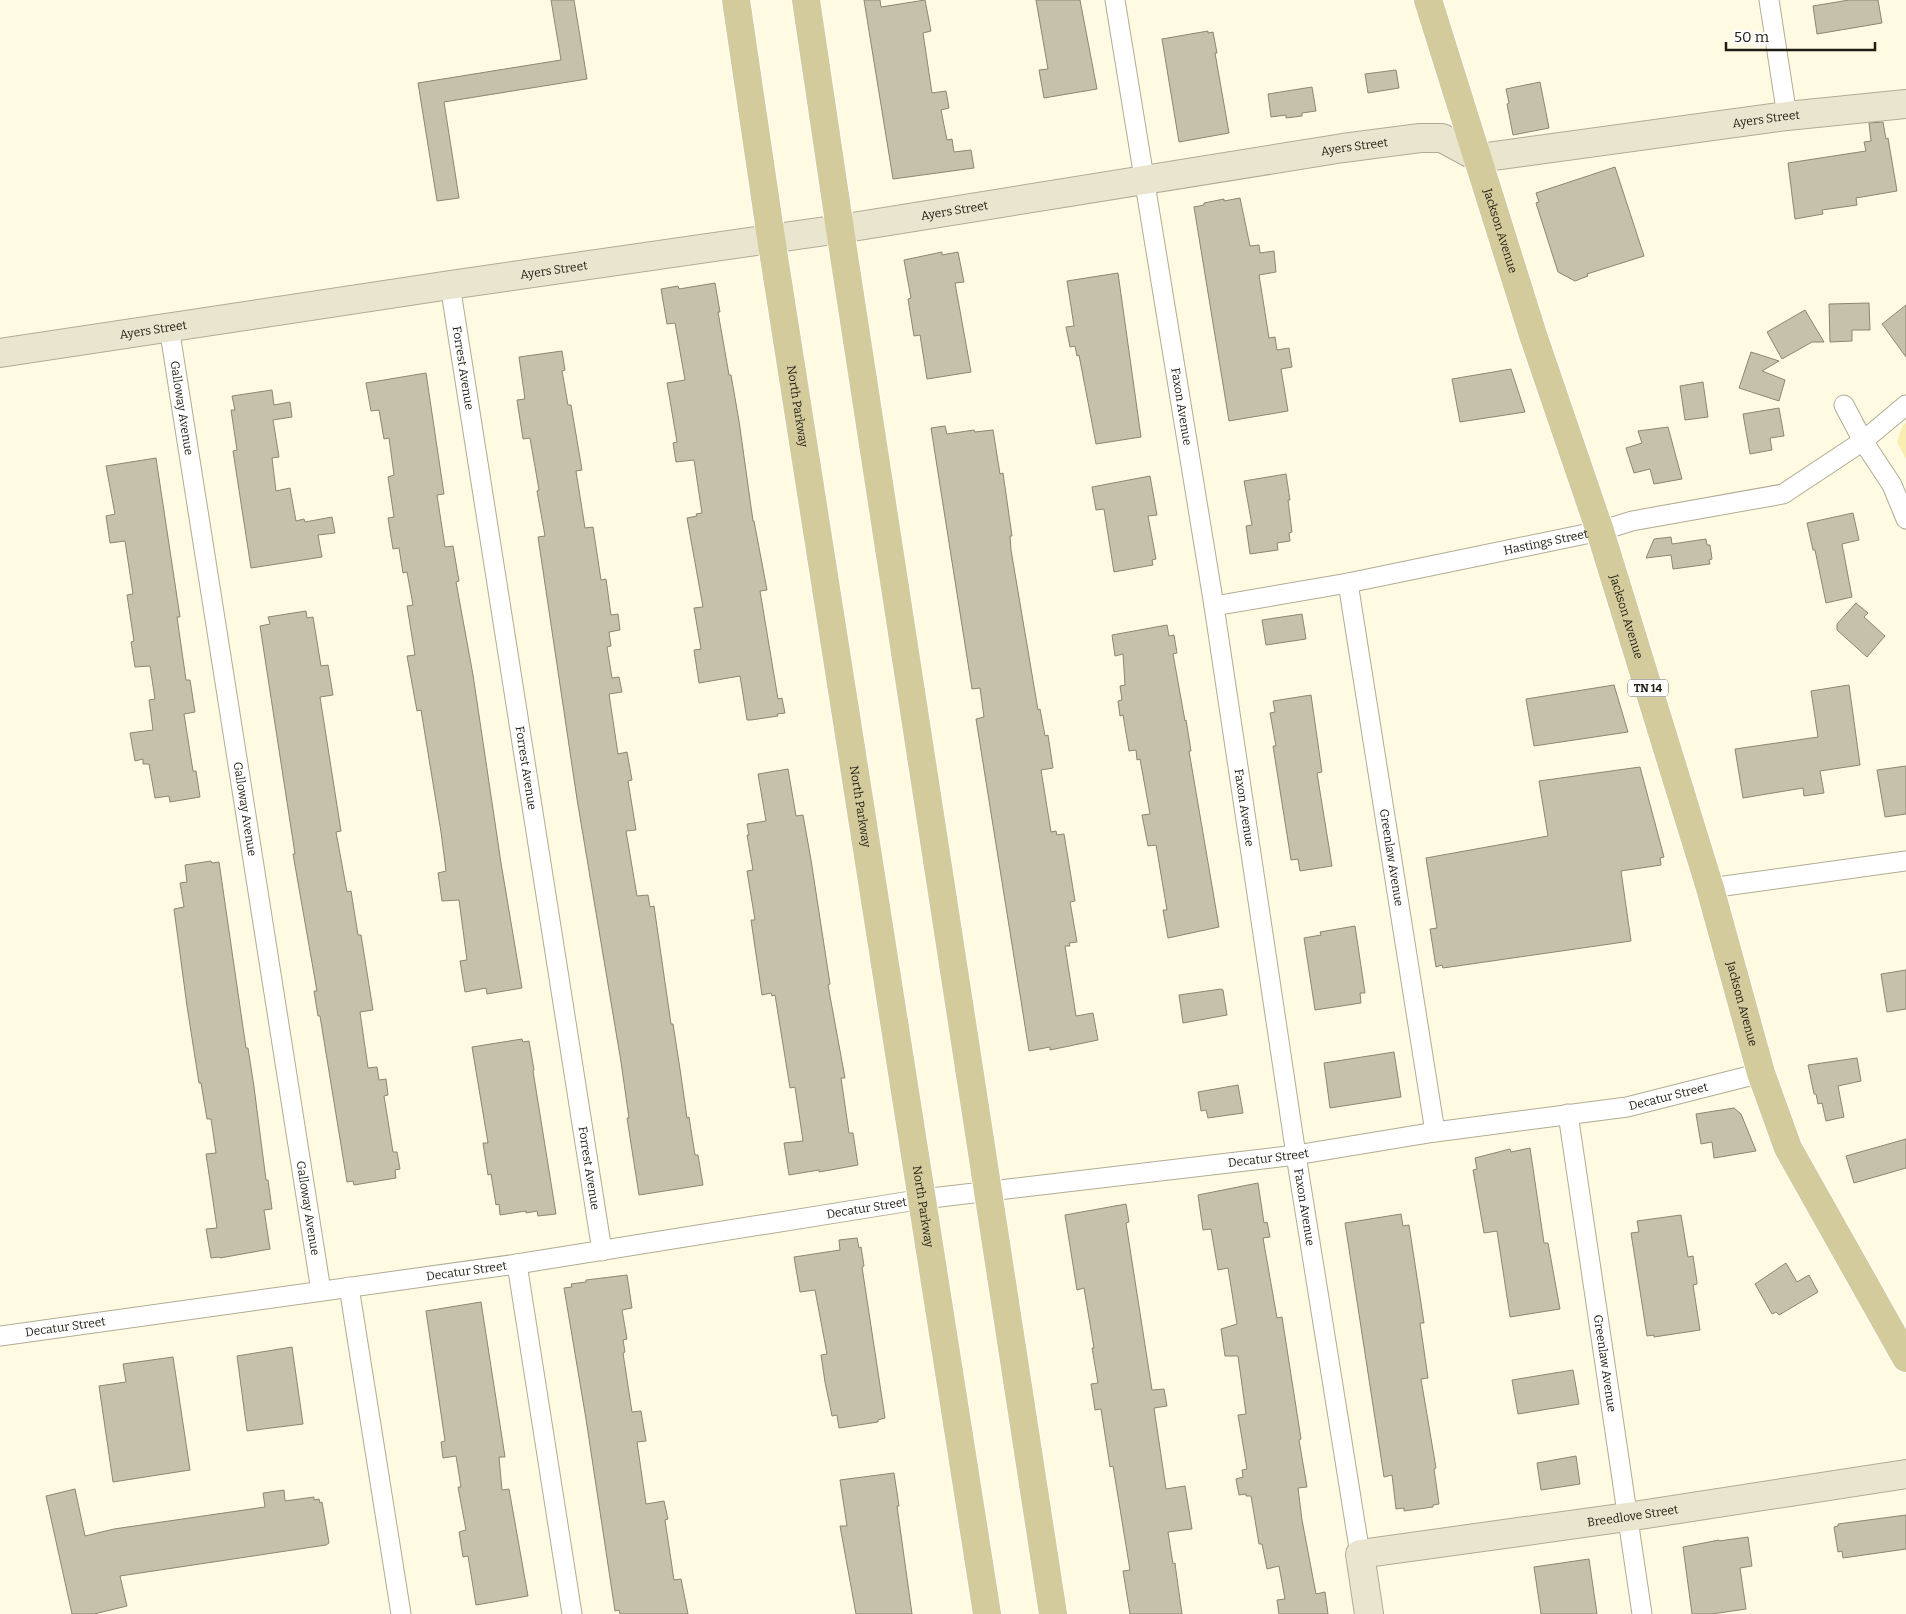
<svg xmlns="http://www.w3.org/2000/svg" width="1906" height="1614" font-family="Bitter,serif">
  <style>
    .green { fill: #f9edb0 }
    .building { fill: #c6c1a9; stroke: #8c8770 }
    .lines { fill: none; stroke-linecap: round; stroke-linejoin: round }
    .street-casing { stroke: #b0ac94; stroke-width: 21 }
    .secondary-casing { stroke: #b0ac94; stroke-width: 30 }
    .primary-casing { stroke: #fff; stroke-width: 30 }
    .street { stroke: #fff; stroke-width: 19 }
    .secondary { stroke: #eae5ce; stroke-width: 28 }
    .primary { stroke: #d4cb9c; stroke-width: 28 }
    .labels { text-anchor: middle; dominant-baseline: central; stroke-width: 4; stroke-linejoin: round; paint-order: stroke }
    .shield { fill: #fff; stroke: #62605a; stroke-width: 1 }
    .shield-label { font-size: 11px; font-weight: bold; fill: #1e1c13 }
    .street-label { font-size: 12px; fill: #1e1c13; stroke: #fff }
  </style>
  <rect width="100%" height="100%" fill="#fffae1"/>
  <path class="green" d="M1906,423V459L1897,442L1903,425Z"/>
  <path class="building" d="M551,0H574L587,79L444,102L459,198L437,201L418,83L561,60Z
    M864,0H880L881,7L925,0L931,31L923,33L932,93L946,91L949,108L941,110L947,140L952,139L954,152L971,150L974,168L893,179Z
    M1036,0H1080L1097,89L1044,98L1039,70L1048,69Z
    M1849,0H1878L1882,23L1817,34L1813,6Z
    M1208,31V33L1213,32L1217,53H1215L1229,133L1179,142L1162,39Z
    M1396,70L1399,88L1368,93L1365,74Z
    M1540,82L1549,128L1513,135L1507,104L1509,103L1506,89Z
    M1312,87L1316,111L1302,113V116L1286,118V115L1271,117L1268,94Z
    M1883,122L1886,139L1888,138L1897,191L1856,198L1857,205L1822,210L1823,214L1795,219L1788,163L1866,151L1864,142L1871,141L1869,123Z
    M1615,167L1644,256L1587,274L1588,276L1575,281L1558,272L1536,203L1539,202L1536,193Z
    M1240,198L1250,246L1259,245L1260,253L1274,251L1276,272L1259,275L1269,338L1275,337L1277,350L1289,348L1292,367L1281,369L1288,411L1229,421L1194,207L1204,205V203L1224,199V201Z
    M942,252V255L958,252L964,282L955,283L971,372L927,379L920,335L914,336L908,299L911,298L904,260Z
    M1118,273L1141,437L1096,444L1079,355L1077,356L1075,346L1070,347L1066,327L1074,326L1067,281Z
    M715,283L720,312H718L729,375H731L739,421L753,521H754L767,590L760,591L778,699L782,698L785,713L777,714L778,716L751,720H747L740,676L699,683L694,650L701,649L694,608L703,607L687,518L697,516L696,514L702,513L694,460L676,462L673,443L677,442L667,383L685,380L675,323L667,324L661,289L678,286L679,289Z
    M1869,303L1870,330H1852V341L1830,342L1829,304Z
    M1906,305V357L1882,324Z
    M1805,310L1824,342H1812L1782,359L1767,332Z
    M562,351L565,370L562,371L568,405H571L582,470L576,471L585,528L593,527L601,580L606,579L611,615L618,614L620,630L609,632L611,646L607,647L612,678L619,677L622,692L609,694L618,754L627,752L632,780L628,781L636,830L626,831L637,896L648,895L650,907L654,906L671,1024H673L680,1069L687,1118L689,1117L695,1155H698L703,1185L639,1195L627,1118H629L621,1062L577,799L538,537L545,536L537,491L539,490L530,438L523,439L517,400L525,399L519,357Z
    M1751,352L1779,361L1762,371L1785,380L1779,401L1739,388Z
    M1511,369L1525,412L1460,422L1452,379Z
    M426,373L444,494L437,495L445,547L453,546L459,581L456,582L473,675L501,863L522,988L487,994L486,988L465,992L460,961L467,960L459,900L442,901L438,873L446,871L441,832L421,710L417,711L407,656L415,655L407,606L413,605L407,572L403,573L399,548L393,549L388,518L394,517L388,477L394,475L389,438L384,439L379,410L371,411L366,383Z
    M1703,382L1708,417L1685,420L1680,386Z
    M272,390L274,405L290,402L292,417L273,420L279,457L272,458L276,491L290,488L296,521L304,519L305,522L332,517L335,533L318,535L322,557L251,568L233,451L237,450L231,410H235L232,396Z
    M1779,408L1784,436L1770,438L1772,450L1750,454L1743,414Z
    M945,426L947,434L974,430L975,432L993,430L1000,474L1003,473L1012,536H1010L1011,550L1038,710L1040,709L1045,736L1048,735L1053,768L1041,770L1051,832L1056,831L1057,835L1064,834L1075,901L1070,902L1077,942L1069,943L1070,946H1065L1076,1016L1093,1013L1098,1040L1050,1050V1047L1029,1051L976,719L984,717L980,688L972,689L931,428Z
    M1668,427L1682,479L1654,484L1650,469L1634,473L1626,448L1642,443L1638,431Z
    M156,458L180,617H177L186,680H190L195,712L184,714L193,771H196L200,797L170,802L169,796L155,798L149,764H143V759L135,761L130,733L153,730L149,700L155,699L150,666L135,667L131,642L134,641L127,595L133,594L125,541L110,543L106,516L115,514L106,466Z
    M1286,474L1290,500H1288L1292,532L1289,533L1290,541L1277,543L1278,550L1250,554L1246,526L1252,525L1244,481Z
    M1150,476L1157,515L1148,516L1156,559L1152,560L1153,565L1114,572L1104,509L1096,510L1092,487Z
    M1853,513L1859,540L1842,544L1852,597L1826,603L1815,550H1813L1807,523Z
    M1671,537L1672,544L1706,539L1707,545H1710L1712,559L1709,560L1710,564L1673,569L1671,555L1646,558L1654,539Z
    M1856,603L1868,613L1864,617L1885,636L1867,657L1837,630V624Z
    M306,611L307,618L313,617L321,666L328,665L333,695L320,697L341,831L336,832L347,892L351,891L358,935H361L373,1010L360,1012L368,1068L377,1067L379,1080L386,1079L388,1095L384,1096L393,1152H397L400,1169L395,1170L396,1178L354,1185L353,1181L347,1182L320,1016H318L314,991H317L293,854H295L260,626L270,624L268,617Z
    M1302,614L1306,639L1266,645L1262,620Z
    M1167,625L1169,636L1174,635L1177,653L1173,654L1185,721L1186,720L1191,751H1189L1219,927L1168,938L1163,910H1167L1156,845L1148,846L1142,815L1150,814L1140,759L1137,760L1136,750L1129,751L1123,715L1120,716L1118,701L1122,700L1120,686L1125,685L1123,654L1115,656L1112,635Z
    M1614,685L1628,732L1534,746L1526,699Z
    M1849,685L1860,765L1820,771L1824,793L1804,796L1803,788L1743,798L1735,749L1818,737L1811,691Z
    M1311,695L1322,772L1317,773L1332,866L1300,871L1298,859L1291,860L1273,746H1276L1270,713L1275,712L1273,701Z
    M1906,766V814L1885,817L1877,770Z
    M1640,767L1664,857L1660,858L1661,865L1621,871L1631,941L1443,968L1442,965L1436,967L1430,929L1437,928L1426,858L1548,836L1539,781Z
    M788,769L796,816L803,815L811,860L830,984L828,985L845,1078H841L849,1133H853L858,1165L819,1172V1170L789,1175L784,1143L803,1141L795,1087L790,1088L775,995L772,996L771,993L762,995L751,920H755L747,871L753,870L747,835H749L747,824L766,821L758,774Z
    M211,861L212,863L219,862L246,1048H248L254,1087L266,1180H268L272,1209L264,1210L270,1249L220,1258L219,1257L211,1258L206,1229L217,1228L206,1154L216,1153L211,1119H207L201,1083H199L187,1006L174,909L184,907L180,883L187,882L185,865Z
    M1355,926L1365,993H1360L1361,1003L1315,1010L1304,938L1321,935L1320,932Z
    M1906,970V1009L1887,1012L1881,974Z
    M1221,989L1223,990L1227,1015L1183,1023L1179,995Z
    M522,1039L523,1042L529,1041L534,1070L533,1071L556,1214L538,1216L537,1211L526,1213V1211L500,1215L499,1204L496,1205L491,1174L488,1175L483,1143H488L472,1047Z
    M1394,1052L1401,1097L1330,1108L1324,1063Z
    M1857,1058L1861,1081L1838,1086L1844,1117L1826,1121L1822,1103L1818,1104L1816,1094H1814L1808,1065Z
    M1238,1085L1243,1113L1208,1118L1206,1110L1201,1111L1198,1092Z
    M1734,1108L1741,1114L1756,1151L1714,1158L1712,1142L1701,1144L1696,1114Z
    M1906,1139V1168L1854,1183L1846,1156Z
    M1530,1148L1544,1243H1548L1560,1309L1510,1317L1497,1231L1484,1233L1473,1170L1477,1169L1475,1158L1510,1149L1511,1152Z
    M1258,1183L1264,1223L1267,1222L1270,1237L1263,1238L1277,1318L1282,1317L1301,1439L1299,1440L1307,1487L1298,1488L1302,1520L1316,1594L1325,1592L1328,1614H1279L1277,1600L1285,1599L1279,1566L1267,1569L1262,1544H1259L1251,1496H1246V1494L1239,1495L1236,1479L1243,1477L1242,1470L1247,1469L1238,1415L1246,1414L1238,1356H1225L1221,1329L1237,1324L1228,1268L1218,1270L1211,1229L1203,1230L1198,1195Z
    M1126,1204L1129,1222L1126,1223L1152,1390L1164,1389L1167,1406L1154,1408L1166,1489L1185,1486L1192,1529L1168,1532L1173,1564L1175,1563L1176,1571L1182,1614H1130L1123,1571L1130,1570L1113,1466L1110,1467L1101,1409L1095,1410L1091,1384L1098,1383L1092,1348H1094L1084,1288L1077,1290L1065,1215Z
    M1401,1214L1403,1226L1409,1225L1424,1323H1420L1428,1378L1421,1379L1436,1468L1434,1469L1439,1504L1433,1505V1507L1404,1511V1508L1396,1509L1392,1475L1384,1477L1345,1223Z
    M1681,1215L1688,1257L1693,1256L1697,1282V1284L1693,1285L1700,1330L1654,1337V1335L1647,1336L1631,1233L1639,1232L1637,1221Z
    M857,1238L859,1248L861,1247L864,1266L862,1267L885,1418L878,1420V1422L839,1428L837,1415L832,1416L825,1382L821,1355L827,1354L815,1290L800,1292L794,1257L840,1250L839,1240Z
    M1786,1263L1797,1282L1809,1275L1818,1292L1779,1315L1776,1312L1772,1314L1755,1284Z
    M627,1275L632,1308L622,1310L627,1339L623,1340L625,1352L623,1353L632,1412L641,1411L646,1441L637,1442L646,1504L664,1501L668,1519L665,1520L674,1580L681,1579L688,1614H620L619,1610L615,1611L586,1419L564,1288L572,1287L571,1284L586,1282V1280Z
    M481,1302L505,1457H499L502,1490L509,1489L528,1596L476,1605L468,1556L463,1557L459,1532L466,1530L458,1487H461L456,1456L443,1458L441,1442L445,1441L426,1311Z
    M292,1347L303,1424L247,1431L237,1356Z
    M173,1357L190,1470L113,1482L99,1386L126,1382L123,1364Z
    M1573,1370L1579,1404L1518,1414L1512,1380Z
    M1576,1456L1580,1484L1541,1490L1537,1463Z
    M894,1473L899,1506H897L912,1614H856L840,1526H847L840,1480Z
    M75,1489L85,1536L114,1529L265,1507L263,1493L284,1490L285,1501L314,1497V1500L319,1499L320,1503L322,1502L329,1543L326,1545L120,1576L127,1606L94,1614H72L46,1496Z
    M1906,1515V1549L1843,1558L1842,1551L1838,1552L1834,1527L1838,1526V1524Z
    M1748,1537L1752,1566L1740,1568L1746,1609L1712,1614H1692L1683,1547L1719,1540V1541Z
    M1589,1559L1597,1614H1541L1534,1567Z"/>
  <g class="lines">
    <defs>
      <g id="street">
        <path id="s1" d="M1115,0L1214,606L1296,1155L1360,1554"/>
        <path d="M1769,0L1787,116"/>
        <path id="s2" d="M450,285L602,1251"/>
        <path id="s3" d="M169,327L321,1291"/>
        <path d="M1844,405L1863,441L1892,485L1906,519"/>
        <path id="s4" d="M1348,583L1435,1132"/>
        <path id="s5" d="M1214,606L1348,583L1600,531L1632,521L1783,494L1863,441L1906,405"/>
        <path d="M1710,888L1906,861"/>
        <path id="s6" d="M1568,1114L1642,1614"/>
        <path d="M517,1264L572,1614"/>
        <path d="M349,1287L401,1614"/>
        <path id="s7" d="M0,1336L517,1264L923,1199L1296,1155L1435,1132L1627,1107L1761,1073"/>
      </g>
      <g id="secondary">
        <path id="s8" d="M0,353L450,285L840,229L1343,148L1420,138H1442L1479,158L1787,116L1906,104"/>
        <path id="s9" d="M1369,1614L1360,1554L1627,1517L1906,1474"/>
      </g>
      <g id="primary">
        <path id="s10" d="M736,0L771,238L987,1614"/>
        <path d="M806,0L844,256L1053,1614"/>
        <path id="s11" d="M1428,0L1533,335L1600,531L1710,888L1761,1073L1788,1148L1906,1358"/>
      </g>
    </defs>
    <use href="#street" class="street-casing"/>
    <use href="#secondary" class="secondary-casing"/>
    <use href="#primary" class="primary-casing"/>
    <use href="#street" class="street"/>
    <use href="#secondary" class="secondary"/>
    <use href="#primary" class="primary"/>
  </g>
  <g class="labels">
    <rect class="shield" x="1628" y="679.5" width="40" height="17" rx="4"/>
    <g class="shield-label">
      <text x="1648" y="688">TN 14</text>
    </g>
    <g class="street-label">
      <text stroke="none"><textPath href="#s8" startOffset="1790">Ayers Street</textPath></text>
      <text stroke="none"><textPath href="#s8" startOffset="1370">Ayers Street</textPath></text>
      <text stroke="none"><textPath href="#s8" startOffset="965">Ayers Street</textPath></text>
      <text stroke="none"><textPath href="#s11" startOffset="242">Jackson Avenue</textPath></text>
      <text stroke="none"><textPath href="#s8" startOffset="560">Ayers Street</textPath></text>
      <text stroke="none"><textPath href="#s8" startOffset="155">Ayers Street</textPath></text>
      <text stroke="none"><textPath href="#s2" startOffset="84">Forrest Avenue</textPath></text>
      <text stroke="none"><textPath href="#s10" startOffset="411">North Parkway</textPath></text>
      <text stroke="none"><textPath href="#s1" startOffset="412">Faxon Avenue</textPath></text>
      <text stroke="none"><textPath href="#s3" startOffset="82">Galloway Avenue</textPath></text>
      <text stroke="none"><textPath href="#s5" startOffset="338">Hastings Street</textPath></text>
      <text stroke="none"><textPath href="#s11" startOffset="648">Jackson Avenue</textPath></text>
      <text stroke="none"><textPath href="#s2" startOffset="489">Forrest Avenue</textPath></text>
      <text stroke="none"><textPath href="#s10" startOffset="816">North Parkway</textPath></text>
      <text stroke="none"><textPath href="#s1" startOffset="818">Faxon Avenue</textPath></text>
      <text stroke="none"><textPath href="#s3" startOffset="488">Galloway Avenue</textPath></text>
      <text stroke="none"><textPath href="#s4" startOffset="278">Greenlaw Avenue</textPath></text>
      <text stroke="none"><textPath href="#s11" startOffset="1052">Jackson Avenue</textPath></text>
      <text stroke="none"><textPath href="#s7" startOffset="1686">Decatur Street</textPath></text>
      <text stroke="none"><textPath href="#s7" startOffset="1281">Decatur Street</textPath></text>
      <text stroke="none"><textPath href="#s2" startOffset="894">Forrest Avenue</textPath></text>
      <text stroke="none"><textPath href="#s10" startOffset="1221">North Parkway</textPath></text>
      <text stroke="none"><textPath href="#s1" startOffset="1222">Faxon Avenue</textPath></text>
      <text stroke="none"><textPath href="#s7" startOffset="876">Decatur Street</textPath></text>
      <text stroke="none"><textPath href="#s3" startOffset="892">Galloway Avenue</textPath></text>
      <text stroke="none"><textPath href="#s7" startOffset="471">Decatur Street</textPath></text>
      <text stroke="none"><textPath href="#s7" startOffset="66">Decatur Street</textPath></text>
      <text stroke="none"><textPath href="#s6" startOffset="252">Greenlaw Avenue</textPath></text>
      <text stroke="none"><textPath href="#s9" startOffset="336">Breedlove Street</textPath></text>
    </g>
  </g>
  <path d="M1726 42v8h149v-8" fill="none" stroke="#1e1c13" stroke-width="2.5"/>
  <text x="1734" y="42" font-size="15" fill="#1e1c13" stroke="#ffffff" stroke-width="4" paint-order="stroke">50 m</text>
</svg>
